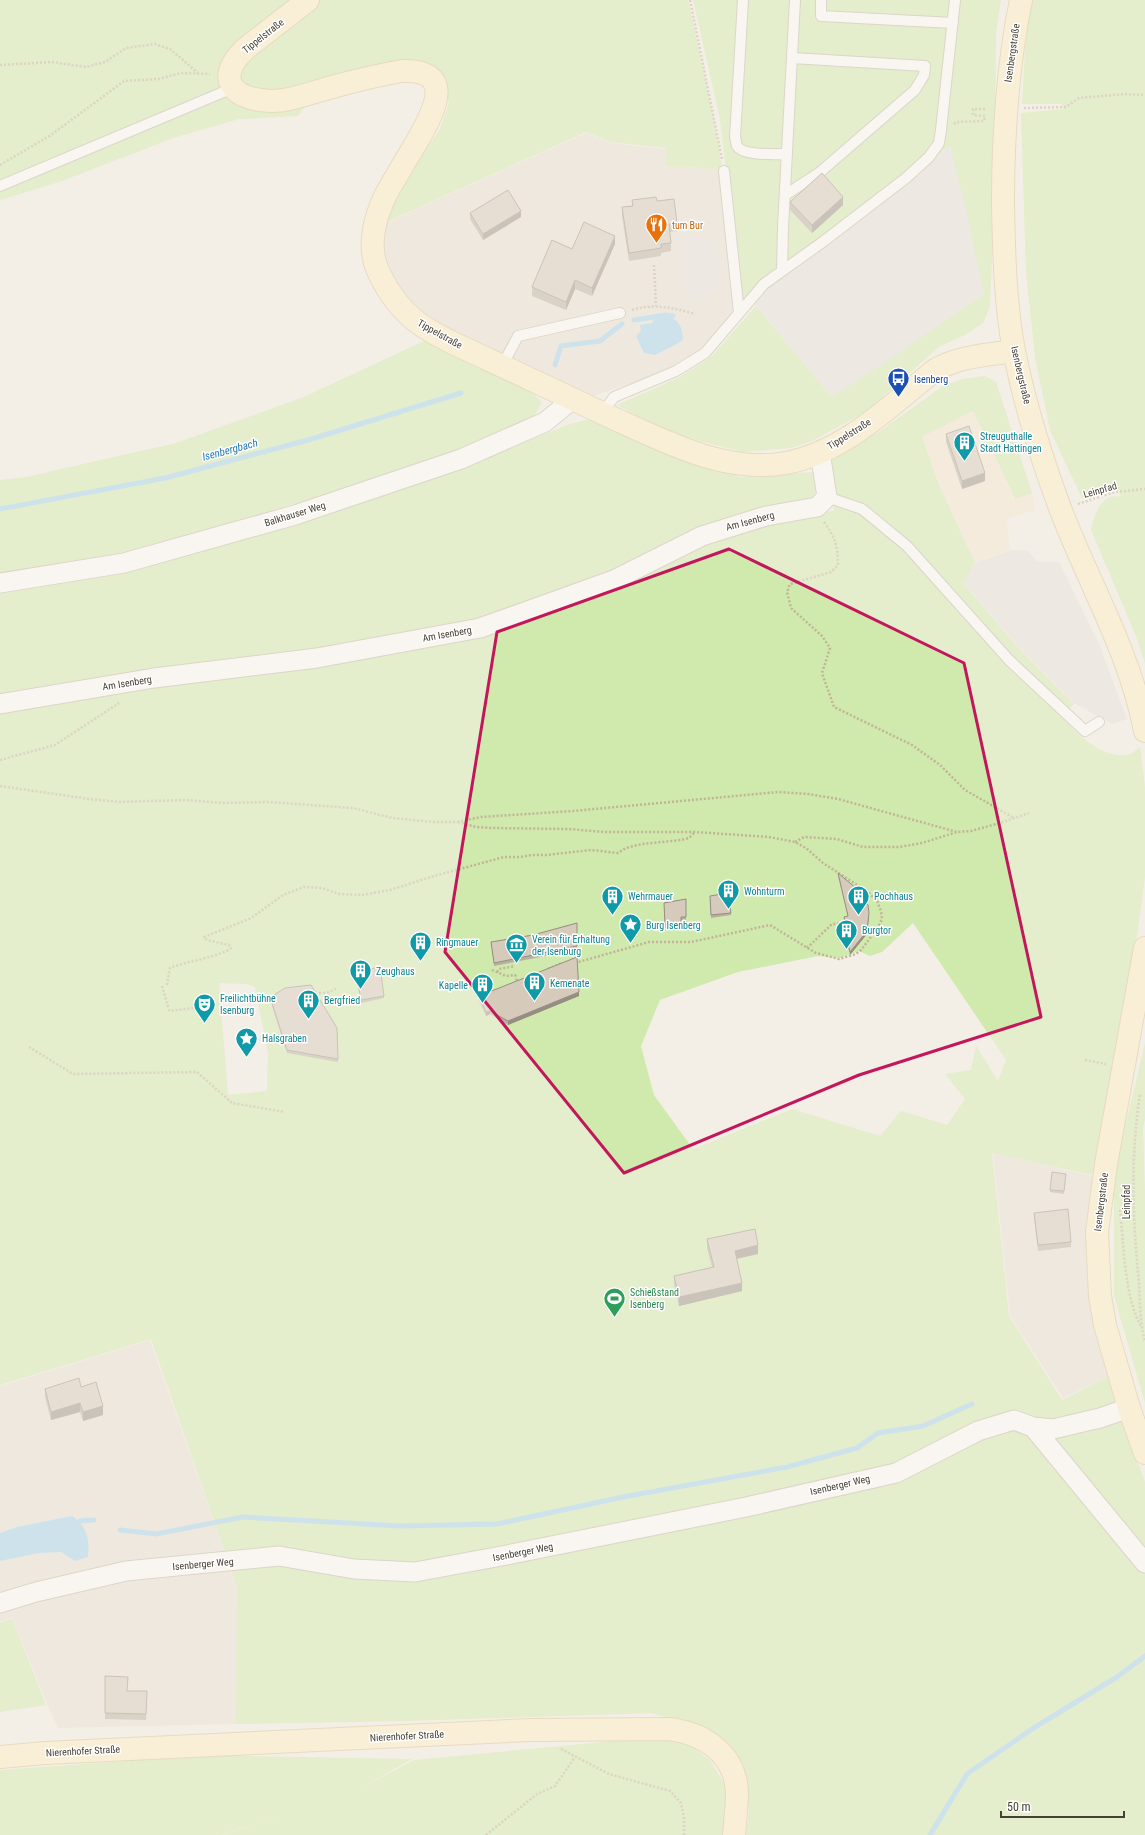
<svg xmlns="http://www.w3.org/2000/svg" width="1145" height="1835" font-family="'Roboto Condensed',sans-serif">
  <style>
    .residential { fill: #e8e1d4 }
    .commercial { fill: #f7e6d0 }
    .green { fill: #d0eaad; fill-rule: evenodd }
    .parking { fill: #e5e2de }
    .water { fill: #a0d3f3 }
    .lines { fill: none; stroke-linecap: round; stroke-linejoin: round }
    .stream { stroke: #a0d3f3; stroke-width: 5 }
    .lane-casing { stroke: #c0b7a8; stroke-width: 12 }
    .street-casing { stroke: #c0b7a8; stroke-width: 21 }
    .secondary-casing { stroke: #d6c494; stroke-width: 24 }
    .path { stroke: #c2b399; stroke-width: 2.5; stroke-dasharray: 2 2; stroke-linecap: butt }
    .lane { stroke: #fff; stroke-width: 10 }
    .street { stroke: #fff; stroke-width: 19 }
    .secondary { stroke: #fff0c5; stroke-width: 22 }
    .wall { fill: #b8afa1 }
    .shaded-wall { fill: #968e83 }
    .building { fill: #d6cbbb; stroke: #968e83 }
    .marked { fill: none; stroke: #c2185b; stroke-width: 3; stroke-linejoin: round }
    .labels { text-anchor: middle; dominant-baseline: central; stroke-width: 3; stroke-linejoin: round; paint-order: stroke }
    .street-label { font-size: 10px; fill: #474035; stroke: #fff }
    .food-label { font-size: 10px; fill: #c56008; stroke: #fff; text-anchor: start }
    .transit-label { font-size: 10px; fill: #164399; stroke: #fff; text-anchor: start }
    .culture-label { font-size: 10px; fill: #0d838f; stroke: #fff; text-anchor: start }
    .leisure-label { font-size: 10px; fill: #27864d; stroke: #fff; text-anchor: start }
    .water-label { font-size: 11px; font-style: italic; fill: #2879b0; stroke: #fff }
  </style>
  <rect width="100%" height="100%" fill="#f4efe6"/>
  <path class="residential" d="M586,133L611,143L666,149V166L723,169L735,307L722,326L699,350L672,366L644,379L593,396L513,364L439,326L402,298L387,273L379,245L381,225Z
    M993,1153L1092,1176L1091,1301L1108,1377L1063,1398L1010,1316Z
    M150,1340L226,1556L0,1596V1386Z
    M229,1566L237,1587V1724L58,1728L47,1704L12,1617L0,1622V1611L128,1577Z"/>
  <path class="commercial" d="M973,411L1014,499L1032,493L1035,510L1007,519L1010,549L975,563L939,485L922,437Z"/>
  <path class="green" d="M0,0H626L624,8L626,0H688L714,120L722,169L666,166V148L610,142L586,132L382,224L402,181L439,131L449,103L439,74L320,84L298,116L239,119L173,138L62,181L0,200Z
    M693,0H1001L996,34L994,210L990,306L983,323L965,335L940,346L867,411L812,441L791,448L743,452L673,434L617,405L680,377L712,356L756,306L832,397L984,294L950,146L767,286L753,302L741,298L720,119Z
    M1033,0H1145V663L1136,636L1091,530C1094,518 1097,504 1109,497C1112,496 1118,497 1121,496L1117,487L1105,488L1082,498L1050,430L1035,357L1026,272L1021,113L1063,109L1062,104H1022L1026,31Z
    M426,340L527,388L542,402L533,419L456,452L320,496L116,557L0,576V480L26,477L176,443L304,397Z
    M985,376L996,382L1032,493L1015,499L973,411L922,437L939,485L975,563L964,584L1016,645L1074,704L1061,717C1079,734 1099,758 1127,755C1131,755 1136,750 1140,747L1145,787V877L1126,1015L1092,1175L992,1153L1009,1316L1062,1400L1108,1377L1145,1482V1835H746L749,1811L745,1777L732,1748L709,1731L652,1713L406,1721L236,1724L237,1587L151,1339L0,1385V709L483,632L768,521L794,522L816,513L834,511L829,462L880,431L943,386L963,379ZM913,923L1006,1060L998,1081L976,1046L971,1070L945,1074L965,1099L947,1125L901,1111L880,1136L792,1109L693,1149L654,1095L641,1046L660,1000L738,972L818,956L840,958L859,951L870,956L882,952ZM219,983L247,984L255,987L268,1054L267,1091L228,1095Z
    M594,418L666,450L740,477L813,472L818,486L812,498L612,577L482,621L316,653L0,694V593L462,467L570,424Z
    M1145,1043V1119L1143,1128L1145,1192V1403L1114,1296V1174Z
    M12,1618L46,1705L0,1712V1623Z
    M646,1738L687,1743L710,1760L726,1787L724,1835H223L298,1809L221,1835H0V1770L128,1761L129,1765V1760L188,1755L412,1759L359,1789L414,1760Z"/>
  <path class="parking" d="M950,146L966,210L984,294L886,362L832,397L753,302L767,286Z
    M688,235L715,238L720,280L714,297L701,300L684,298L681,255L677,237Z
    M1011,550H1027L1038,562H1059L1100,646L1127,719L1112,724L1074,703L1017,645L964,583L975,563Z"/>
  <path class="water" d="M668,317C680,320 682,327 683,340L675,345L655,355L644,353L636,336L641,331L640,325L652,323L654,319Z
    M72,1516C87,1526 90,1540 88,1557L75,1561L61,1552L39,1553L0,1561V1533L17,1527Z"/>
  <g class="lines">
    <path class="stream" d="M634,320L666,315L673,316
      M555,365L561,346L600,341L622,324
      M0,509L165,478L308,440L461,393
      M80,1521L94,1520
      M120,1530L156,1534L243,1517L400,1526L497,1524L623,1497L787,1467L857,1448L878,1433L923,1426L972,1404
      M930,1835L967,1774L1032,1729L1117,1677L1145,1656"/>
    <defs>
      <path id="lane" d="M743,0L735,137C736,140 736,143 737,146C743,156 776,154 787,154
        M821,0V16L953,23
        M724,171L739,313
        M0,186L233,88
        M785,195L819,173L915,90L924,75L925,66L792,58
        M782,269L783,227L795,0
        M502,366L518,336L620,313
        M602,413L614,397L676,371L705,353L764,284L824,241L906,178L929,157L939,143L941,130L955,0
        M827,497L862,509L907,546L1009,660L1085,731L1099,722"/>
      <path id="street" d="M0,583L124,563L295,515L461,459L545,422L573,399
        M0,704L154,678L317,658L480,628L614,580L702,536L766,516L817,507L827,497L820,452
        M1033,1427L1145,1563
        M0,1603L36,1592L126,1571L279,1556L354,1569L415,1572L507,1555L746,1507L896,1473L978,1431L1014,1420L1033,1427L1053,1429L1100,1418L1129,1408"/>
      <path id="secondary" d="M308,0L245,49C237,57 225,71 231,84C239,101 272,103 289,99C305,96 320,90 336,86C358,80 379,75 402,71C458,69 433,114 416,143C406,160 395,178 385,196C374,220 367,249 379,273C388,292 400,309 417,322C427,330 440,336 451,342C478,355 505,367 532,380C562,394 593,409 624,423C674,446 730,473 786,463C844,452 890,406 935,370C960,356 987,355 1014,351
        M1021,0C1007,68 1003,135 1003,204C1004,253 1005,303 1014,351C1025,405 1041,457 1060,508C1088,582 1130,652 1145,731
        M1145,948L1106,1164L1097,1232L1100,1296L1105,1325L1129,1408L1145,1453
        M0,1757L45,1753L530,1730L669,1729C703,1733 735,1753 737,1792C737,1806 735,1821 734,1835"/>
    </defs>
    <use href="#lane" class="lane-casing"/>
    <use href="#street" class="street-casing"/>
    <use href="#secondary" class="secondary-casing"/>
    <path class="path" d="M690,0L722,159
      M0,65L52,62L86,67L105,62L126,48L155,44L170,49L198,73
      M1024,108L1066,107L1079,98L1125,94L1145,95
      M954,124L956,122L984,121L985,116L973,115V109H987
      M0,165L51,135L124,81L158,79L181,73L210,74
      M654,265L656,306
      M632,310C654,303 675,308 695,314
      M1078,504L1115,492L1145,489
      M824,522C835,537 838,546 838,565L831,572L790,584L787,592L791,608L822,636L830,648L822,673L834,707L912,745L940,765L965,790L1014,818
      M0,760L55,745L119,703
      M0,786L89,799L120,802L186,800L223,803L268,802L353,808L392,818L433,822H457L481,817L573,811L778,792L808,794L838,799L957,832
      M458,822L476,827L493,828L569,829L604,832H695L769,837L795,842L806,848L823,863L868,892L877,901L881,911L882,919L877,929L861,950L856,954L839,959L816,953L770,925L691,942H649L575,963
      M795,842L804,837L837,839L863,847H899L922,843L957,832L971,831L1000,823L1029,813
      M807,948L832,924L845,923
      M548,969L562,963
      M492,970L506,976L515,975L518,984
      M497,972L499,969L515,966
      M167,985L170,968C184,962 223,956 231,948L229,945L207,940L204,937L251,918L283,895L304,887L322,888L339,894L362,895L390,890L434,876L504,857H521L531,855H546L591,850L618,853L626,848L642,844L681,840L689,838L695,832
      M162,986L169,1010L170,1011L202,1007L204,1014
      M315,993H326L336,989
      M29,1047L73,1074L197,1072L232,1103L285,1112
      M1085,1060L1106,1064
      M1140,1095C1130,1157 1133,1222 1139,1284C1140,1303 1140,1323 1145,1342
      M1120,1210C1124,1243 1124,1297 1141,1326
      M561,1749L609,1774L670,1791L681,1803L684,1818V1835
      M486,1835L537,1794L555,1786L575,1757"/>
    <use href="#lane" class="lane"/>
    <use href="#street" class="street"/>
    <use href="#secondary" class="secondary"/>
  </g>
  <path class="wall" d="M632,200L657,201L677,223V231L670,232L671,243V251L661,253V256L629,261L622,216V207L632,206Z
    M790,202L843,205L812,233L790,210Z
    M470,213L521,217L483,240L470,219Z
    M615,244L592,296L575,289L566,310L532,296V287L572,249Z
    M946,434L985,481L962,489L946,442Z
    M838,873L869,916L867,934L850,955L843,924V922L844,921V917L848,916L838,876Z
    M686,899V920H681V928H665L664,903Z
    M710,899L731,913V915L711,918Z
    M577,923V950L494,966L491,942L533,935Z
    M356,972L384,996V998L361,1003Z
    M479,996H579L508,1025L490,1014L486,1016L479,1000Z
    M272,1003L337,1028L338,1062L287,1053L272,1006Z
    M1066,1174L1064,1194L1050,1192V1190Z
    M1034,1213L1071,1242V1247L1038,1251L1034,1218Z
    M707,1239L758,1254L736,1259L742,1291L679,1306L674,1284V1276L712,1267L707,1248Z
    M81,1387L103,1415L83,1421L80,1412L51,1420L45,1397V1389Z
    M105,1676L127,1691H147L146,1720L105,1719Z"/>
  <path class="shaded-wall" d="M843,197V205L812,233V225Z
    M521,211V217L483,240V234Z
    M615,236V244L592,296V288Z
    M575,280V289L566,310V302Z
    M985,473V481L962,489V481Z
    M869,913L867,934L850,955V952Z
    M579,992V996L508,1025V1021Z
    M490,1011V1014L486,1016V1012Z
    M758,1245V1254L735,1259V1251Z
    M742,1283V1291L679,1306V1297Z
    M80,1403V1412L51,1420V1412Z
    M103,1406V1415L83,1421V1412Z"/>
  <path class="building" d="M822,173L843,197L812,225L790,202Z
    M508,190L521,211L483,234L470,213Z
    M656,197L657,201L674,199L677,223L669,224L671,243L661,244V248L629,253L622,207L633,206L632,200Z
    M584,222L615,236L592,288L575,280L566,302L532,287L552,240L572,249Z
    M969,426L985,473L962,481L946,434Z
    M838,873L857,889L868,905L869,913L867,931L850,952L843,922L845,921L844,917L848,916Z
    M728,893L731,913L711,915L710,896Z
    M686,899V917H681V925H665L664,903Z
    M577,923V946L494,963L491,942L533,935Z
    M577,957L579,992L508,1021L490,1011L486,1012L479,996Z
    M380,967L384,996L361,1000L356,972Z
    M311,985L337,1028L338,1059L287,1050L272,1003L274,995L285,988Z
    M1052,1172L1066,1174L1064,1191L1050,1190Z
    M1068,1209L1071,1242L1038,1245L1034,1213Z
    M755,1229L758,1245L735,1251L742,1283L679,1297L674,1276L714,1267L707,1239Z
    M79,1378L81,1387L96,1382L103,1406L83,1412L80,1403L51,1412L45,1389Z
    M105,1676L128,1677L127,1691H147L146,1714L105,1713Z"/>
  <path d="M0 0H1145V1835H0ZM729,549L964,663L1041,1017L859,1075L624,1173L445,952L497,632Z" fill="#f4efe6" fill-opacity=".55" fill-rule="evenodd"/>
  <path class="marked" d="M729,549L964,663L1041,1017L859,1075L624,1173L445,952L497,632Z"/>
  <defs>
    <symbol id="restaurant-pin" viewBox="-11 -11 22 30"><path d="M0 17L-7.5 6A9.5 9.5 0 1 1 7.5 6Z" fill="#e8710a" stroke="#fff"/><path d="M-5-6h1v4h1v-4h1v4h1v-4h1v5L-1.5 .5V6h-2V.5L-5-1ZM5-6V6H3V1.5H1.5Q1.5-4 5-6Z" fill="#fff"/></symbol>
    <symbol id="bus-pin" viewBox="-11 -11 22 30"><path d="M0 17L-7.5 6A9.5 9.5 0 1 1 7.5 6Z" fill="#1a4fb4" stroke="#fff"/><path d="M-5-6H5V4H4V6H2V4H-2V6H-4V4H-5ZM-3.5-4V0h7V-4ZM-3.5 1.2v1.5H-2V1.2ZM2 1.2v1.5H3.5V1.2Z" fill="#fff"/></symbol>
    <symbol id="building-pin" viewBox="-11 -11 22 30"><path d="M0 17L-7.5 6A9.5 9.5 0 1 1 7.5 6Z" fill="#0f9aa8" stroke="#fff"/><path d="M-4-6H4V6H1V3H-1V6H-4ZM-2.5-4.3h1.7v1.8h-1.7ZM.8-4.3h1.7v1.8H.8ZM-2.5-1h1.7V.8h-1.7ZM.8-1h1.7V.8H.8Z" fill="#fff"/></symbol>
    <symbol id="sight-pin" viewBox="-11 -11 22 30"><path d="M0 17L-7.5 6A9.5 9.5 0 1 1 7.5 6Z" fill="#0f9aa8" stroke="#fff"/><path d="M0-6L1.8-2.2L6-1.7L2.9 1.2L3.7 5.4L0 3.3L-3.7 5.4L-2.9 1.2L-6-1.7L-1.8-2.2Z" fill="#fff"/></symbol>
    <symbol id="museum-pin" viewBox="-11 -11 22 30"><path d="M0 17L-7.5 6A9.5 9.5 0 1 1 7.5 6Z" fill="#0f9aa8" stroke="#fff"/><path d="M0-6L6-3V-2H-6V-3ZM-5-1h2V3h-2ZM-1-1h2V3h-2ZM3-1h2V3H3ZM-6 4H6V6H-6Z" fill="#fff"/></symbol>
    <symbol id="theatre-pin" viewBox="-11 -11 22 30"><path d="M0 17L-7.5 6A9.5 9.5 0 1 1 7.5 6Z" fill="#0f9aa8" stroke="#fff"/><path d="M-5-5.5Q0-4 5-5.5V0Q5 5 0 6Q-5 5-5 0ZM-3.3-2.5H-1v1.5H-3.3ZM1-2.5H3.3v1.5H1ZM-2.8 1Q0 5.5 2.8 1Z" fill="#fff"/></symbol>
    <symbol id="stadium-pin" viewBox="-11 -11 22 30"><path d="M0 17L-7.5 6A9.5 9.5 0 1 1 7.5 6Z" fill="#2e9e5b" stroke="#fff"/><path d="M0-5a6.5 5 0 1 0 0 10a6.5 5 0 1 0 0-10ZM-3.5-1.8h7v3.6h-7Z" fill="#fff"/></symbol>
  </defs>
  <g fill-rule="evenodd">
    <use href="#restaurant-pin" x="644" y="212" width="25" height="34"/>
    <use href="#bus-pin" x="886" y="366" width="25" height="34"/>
    <use href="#building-pin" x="952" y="430" width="25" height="34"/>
    <use href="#building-pin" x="716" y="878" width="25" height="34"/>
    <use href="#building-pin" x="600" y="884" width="25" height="34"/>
    <use href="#building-pin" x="846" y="884" width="25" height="34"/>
    <use href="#sight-pin" x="618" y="912" width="25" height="34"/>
    <use href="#building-pin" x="834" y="918" width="25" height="34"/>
    <use href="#building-pin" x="408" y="930" width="25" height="34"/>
    <use href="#museum-pin" x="504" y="932" width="25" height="34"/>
    <use href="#building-pin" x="348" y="958" width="25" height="34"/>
    <use href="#building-pin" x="522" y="970" width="25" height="34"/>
    <use href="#building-pin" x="470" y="972" width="25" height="34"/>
    <use href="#building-pin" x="296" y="988" width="25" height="34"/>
    <use href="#theatre-pin" x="192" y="992" width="25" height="34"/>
    <use href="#sight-pin" x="234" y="1026" width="25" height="34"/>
    <use href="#stadium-pin" x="602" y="1286" width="25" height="34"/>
  </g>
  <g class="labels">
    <g class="street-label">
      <text transform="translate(263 36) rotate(-38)">Tippelstraße</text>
      <text transform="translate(1012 53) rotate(-82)">Isenbergstraße</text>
      <text transform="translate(440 334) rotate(29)">Tippelstraße</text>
      <text transform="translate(1021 375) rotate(77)">Isenbergstraße</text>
      <text transform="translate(849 434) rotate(-32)">Tippelstraße</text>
      <text transform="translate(1100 490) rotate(-16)">Leinpfad</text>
      <text transform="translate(295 514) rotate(-17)">Balkhauser Weg</text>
      <text transform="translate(750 521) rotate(-15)">Am Isenberg</text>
      <text transform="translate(447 634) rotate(-10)">Am Isenberg</text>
      <text transform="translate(127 683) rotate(-9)">Am Isenberg</text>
      <text transform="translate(1101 1202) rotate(-83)">Isenbergstraße</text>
      <text transform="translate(1126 1202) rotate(-90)">Leinpfad</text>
      <text transform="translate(840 1485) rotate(-13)">Isenberger Weg</text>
      <text transform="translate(523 1552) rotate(-11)">Isenberger Weg</text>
      <text transform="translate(203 1564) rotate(-5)">Isenberger Weg</text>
      <text transform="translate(407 1736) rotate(-3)">Nierenhofer Straße</text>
      <text transform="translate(83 1751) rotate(-3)">Nierenhofer Straße</text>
    </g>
    <g class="food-label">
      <text x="672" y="225">tum Bur</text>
    </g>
    <g class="transit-label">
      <text x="914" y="379">Isenberg</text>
    </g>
    <g class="culture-label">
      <text x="980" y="436">Streuguthalle<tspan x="980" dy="12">Stadt Hattingen</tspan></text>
      <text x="744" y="891">Wohnturm</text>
      <text x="628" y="896">Wehrmauer</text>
      <text x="874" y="896">Pochhaus</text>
      <text x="646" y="925">Burg Isenberg</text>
      <text x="862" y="930">Burgtor</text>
      <text x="532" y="939">Verein für Erhaltung<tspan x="532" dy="12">der Isenburg</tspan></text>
      <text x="436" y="942">Ringmauer</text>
      <text x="376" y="971">Zeughaus</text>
      <text x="550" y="983">Kemenate</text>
      <text x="468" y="985" text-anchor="end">Kapelle</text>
      <text x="220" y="998">Freilichtbühne<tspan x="220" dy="12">Isenburg</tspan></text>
      <text x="324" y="1000">Bergfried</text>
      <text x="262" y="1038">Halsgraben</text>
    </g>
    <g class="leisure-label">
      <text x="630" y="1292">Schießstand<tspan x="630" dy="12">Isenberg</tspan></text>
    </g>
    <g class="water-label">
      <text transform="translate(230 450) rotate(-15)">Isenbergbach</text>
    </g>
  </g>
  <path d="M1001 1811v6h123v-6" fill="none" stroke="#474035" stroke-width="2"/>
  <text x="1007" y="1811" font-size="12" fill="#474035" stroke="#ffffff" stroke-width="3" paint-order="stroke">50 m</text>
</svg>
